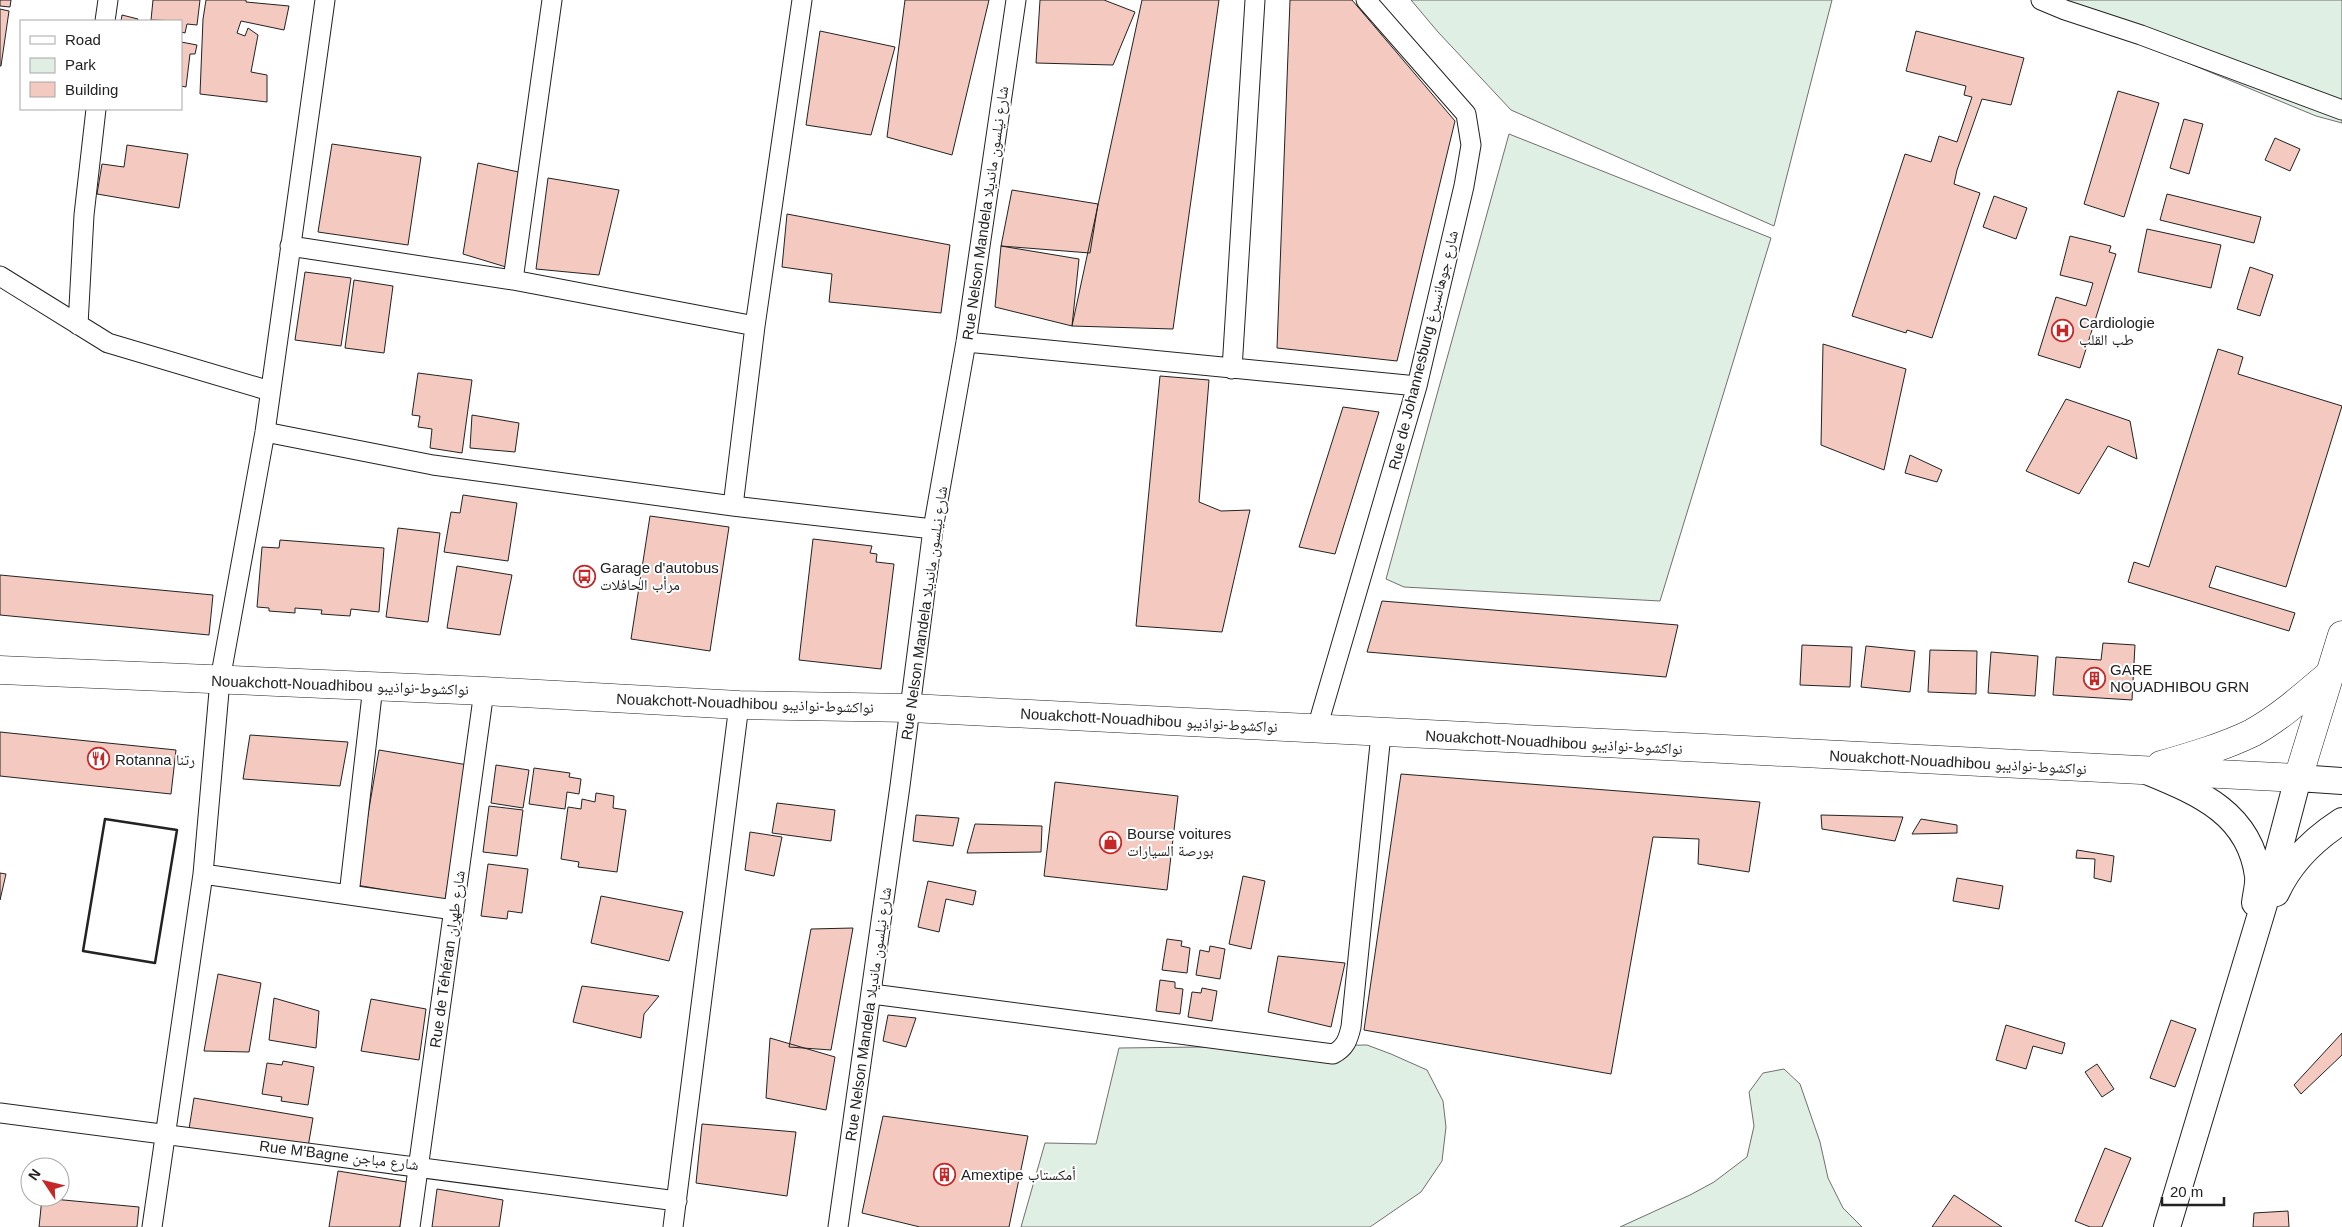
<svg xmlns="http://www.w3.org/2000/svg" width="2342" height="1227" font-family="Helvetica,'Noto Naskh Arabic',sans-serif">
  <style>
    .green { fill: #e0efe3; stroke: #6f6f6f }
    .building { fill: #f3c9c0; stroke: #222 }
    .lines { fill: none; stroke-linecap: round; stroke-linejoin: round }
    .street-casing { stroke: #222; stroke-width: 21 }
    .secondary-casing { stroke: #222; stroke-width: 28 }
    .highway-casing { stroke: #222; stroke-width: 29 }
    .street { stroke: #fff; stroke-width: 19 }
    .secondary { stroke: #fff; stroke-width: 26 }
    .highway { stroke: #fff; stroke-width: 28 }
    .wall { stroke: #222; stroke-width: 2.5 }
    .labels { text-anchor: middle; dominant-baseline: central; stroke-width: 4; stroke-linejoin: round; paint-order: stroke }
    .street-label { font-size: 15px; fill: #222; stroke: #fff }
    .poi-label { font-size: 15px; fill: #222; stroke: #fff; text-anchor: start }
  </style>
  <rect width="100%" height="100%" fill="#fff"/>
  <path class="green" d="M1411,0H1832L1774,226L1511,110L1438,32Z
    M2036,0H2342V123L2316,116Z
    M1509,134L1771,238L1660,601L1404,587L1386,579Z
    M1367,1045L1391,1054L1427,1070L1443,1101L1446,1127L1442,1161L1421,1192L1370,1227H1021L1045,1143L1096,1144L1119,1048Z
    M1784,1069L1800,1084L1820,1142L1828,1178L1843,1208L1862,1227H1620L1690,1195L1714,1182L1747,1157L1754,1126L1749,1092L1763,1073Z"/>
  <path class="building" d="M0,0H11L10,7L0,6Z
    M153,0H200L197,25L187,24L185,33L181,32V21L151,20Z
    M206,0H246V2L289,6L284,30L241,21L237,33L245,36L248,28L258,35L251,72L267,75V102L200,94L203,19Z
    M905,0H989L952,155L887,137Z
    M1040,0H1104L1135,12L1113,65L1036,63Z
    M1142,0H1219L1173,329L1072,326Z
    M1290,0H1352L1455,121L1397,361L1277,348Z
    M0,9L9,11L1,66H0Z
    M122,15L138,19L137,21H121Z
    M820,31L895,47L871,135L806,125Z
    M1916,31L2024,58L2011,105L1982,99L1957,170L1954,184L1980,193L1932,338L1907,330L1906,333L1852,316L1905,154L1931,162L1939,136L1957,142L1972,97L1964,95L1966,86L1906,71Z
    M181,42L197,45L195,54H190L186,87L181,86Z
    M2118,91L2159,103L2124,217L2084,204Z
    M2184,119L2203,124L2189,174L2170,168Z
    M2275,138L2300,149L2290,171L2265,160Z
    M332,144L421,157L408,245L318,232Z
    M127,145L188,154L179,208L97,194L102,164L124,167Z
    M478,163L523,173L506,267L463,254Z
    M548,178L619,190L599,275L536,269Z
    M1012,190L1098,204L1090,253L1001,246Z
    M2167,194L2261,217L2254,243L2160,220Z
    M1994,196L2027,208L2016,239L1983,227Z
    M787,214L950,245L941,313L829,302L832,274L782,267Z
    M2147,229L2221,245L2211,288L2138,272Z
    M2070,236L2111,246L2109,252L2116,254L2080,368L2038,355L2056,297L2086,306L2093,283L2060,275Z
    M1001,246L1079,259L1072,326L995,307Z
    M2250,267L2273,275L2260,316L2237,309Z
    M305,272L351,278L341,346L295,340Z
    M354,280L393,286L384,353L345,348Z
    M1823,344L1906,369L1884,470L1821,445Z
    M2218,349L2243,357L2238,374L2342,406L2286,587L2216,566L2209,587L2295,613L2289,631L2128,582L2134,562L2149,567Z
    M418,373L472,380L462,453L430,448L432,429L418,427L420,416L412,415Z
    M1160,376L1209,380L1199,502L1221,511L1250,510L1222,632L1136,626Z
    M2066,399L2130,421L2137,459L2108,446L2079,494L2026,471Z
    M1343,407L1379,412L1335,554L1299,547Z
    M472,415L519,423L515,452L470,448Z
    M1910,455L1942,470L1937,482L1905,473Z
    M463,495L517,503L508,561L444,552L451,512L460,513Z
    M650,516L729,527L710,651L631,639Z
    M398,528L440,533L428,622L386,617Z
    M813,539L872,546L870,553L877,554L876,562L894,564L881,669L799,660Z
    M280,540L384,548L379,612L351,609L350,616L321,614L322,610L295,608V613L269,611V608L257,607L262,547L279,548Z
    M457,566L512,575L500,635L447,628Z
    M0,575L213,595L209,635L0,615Z
    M1382,601L1678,625L1666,677L1367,652Z
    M2103,643L2135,645L2132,700L2053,695L2056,657L2101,660Z
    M1802,645L1852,647L1850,687L1800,685Z
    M1866,646L1915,651L1910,692L1861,687Z
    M1930,650L1977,651L1976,694L1928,692Z
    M1991,652L2038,656L2035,696L1988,693Z
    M0,732L176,750L171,794L0,776Z
    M250,735L348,742L340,786L243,779Z
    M379,750L468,765L445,900L356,885Z
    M496,765L529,770L523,808L491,803Z
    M534,768L570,773L569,777L581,779L579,794L567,792L565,809L529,804Z
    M1401,774L1760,802L1749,872L1698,864L1699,839L1653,837L1611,1074L1364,1030Z
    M1055,782L1178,796L1167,890L1044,876Z
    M596,793L614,796L613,808L626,810L617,872L578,867L579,862L561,859L568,807L581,809L582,799L595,802Z
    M777,803L835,810L831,841L772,833Z
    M489,806L523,810L517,856L483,852Z
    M916,815L959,818L953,846L913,841Z
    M1821,815L1903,817L1895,841L1822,829Z
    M1921,819L1957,825V833L1912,834Z
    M975,824L1042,826L1041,852L967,853Z
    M750,832L782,837L774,876L745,870Z
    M2077,850L2114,856L2111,882L2094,878L2095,859L2076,858Z
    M488,864L528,869L522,913L508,911L507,919L481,916Z
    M0,873L6,874L0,900Z
    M1243,876L1265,881L1251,949L1229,944Z
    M1957,878L2003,886L1999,909L1953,901Z
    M928,881L976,891L973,905L946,899L939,932L918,927Z
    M601,896L683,912L669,961L591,943Z
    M853,928L831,1050L789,1047L811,929Z
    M1167,939L1182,941L1181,946L1190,948L1187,973L1162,970Z
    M1210,946L1225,949L1220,979L1196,975L1200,950L1209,952Z
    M1278,956L1345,963L1331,1027L1268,1012Z
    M218,974L261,983L249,1052L204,1051Z
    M1160,980L1175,982V988L1183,989L1180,1014L1156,1011Z
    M582,986L659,996L644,1014L641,1038L573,1022Z
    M1202,988L1217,991L1212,1021L1188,1017L1192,992L1201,993Z
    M274,998L319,1011L316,1048L269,1040Z
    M371,999L426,1009L419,1060L361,1051Z
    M888,1015L916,1018L906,1047L883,1041Z
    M2171,1020L2196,1029L2175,1087L2150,1078Z
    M2006,1025L2065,1043L2062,1054L2033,1046L2026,1069L1996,1060Z
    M2342,1033V1055L2301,1094L2294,1085Z
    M770,1038L835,1057L826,1110L766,1098Z
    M283,1061L314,1067L308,1105L281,1101L282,1097L262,1094L267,1063L282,1065Z
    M2097,1064L2114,1089L2102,1097L2085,1072Z
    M194,1098L313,1118L308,1147L189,1129Z
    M883,1116L1028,1136L1009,1227H920L862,1213Z
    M702,1124L796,1132L787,1196L696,1183Z
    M2105,1148L2131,1158L2102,1227H2090L2075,1221Z
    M338,1171L407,1182L400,1227H329Z
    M437,1189L503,1200L499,1227H432Z
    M1954,1195L2002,1227H1932Z
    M42,1198L139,1207L137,1227H39Z
    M2288,1211L2289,1227H2253L2254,1213Z"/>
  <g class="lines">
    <defs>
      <path id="street" d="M2041,0L2065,10L2141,35L2342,110
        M105,21L108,0
        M290,246L513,280L755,326
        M0,276L108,343L270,391
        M513,280L552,0
        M78,325L84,215L96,109
        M966,342L1417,386
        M1232,369L1255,0
        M265,432L433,465L733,506L933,529
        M733,506L755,326L802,0
        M1317,728L1417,386L1464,186L1471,145L1466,114L1366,0
        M203,874L454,910
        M349,895L373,686
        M872,994L1333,1054C1345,1048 1348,1040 1351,1027L1381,734
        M0,1113L677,1201
        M152,1227L203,874L220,680L265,432L325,0
        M410,1227L484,691
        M673,1227L739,705
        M838,1227L900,786L933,529L966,342L1016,0"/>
      <path id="secondary" d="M2149,772C2200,793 2250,814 2258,876C2259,884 2256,894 2255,903
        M2276,893C2290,862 2314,839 2342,821
        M2167,1227L2270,884L2298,778L2342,781"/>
      <path id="highway" d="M0,670L484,691L739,705L911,708L2298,778L2342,635
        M2161,765C2192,756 2223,747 2252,733C2281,717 2306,694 2331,673"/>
    </defs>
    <use href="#street" class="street-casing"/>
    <use href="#secondary" class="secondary-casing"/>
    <use href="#highway" class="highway-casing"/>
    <use href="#street" class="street"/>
    <use href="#secondary" class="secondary"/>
    <use href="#highway" class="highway"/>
    <path class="wall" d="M105,819L177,830L155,963L83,951Z"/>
  </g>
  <defs>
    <symbol id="hospital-ring" viewBox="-11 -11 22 22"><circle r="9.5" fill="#fff" stroke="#c62828" stroke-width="1.5"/><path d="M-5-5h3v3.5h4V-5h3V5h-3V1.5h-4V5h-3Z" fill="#c62828"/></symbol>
    <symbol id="bus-ring" viewBox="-11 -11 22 22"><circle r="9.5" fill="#fff" stroke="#c62828" stroke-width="1.5"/><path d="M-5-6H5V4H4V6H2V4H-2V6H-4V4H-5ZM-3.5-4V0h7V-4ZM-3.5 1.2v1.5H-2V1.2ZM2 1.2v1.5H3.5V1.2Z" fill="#c62828"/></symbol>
    <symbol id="building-ring" viewBox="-11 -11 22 22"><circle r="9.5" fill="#fff" stroke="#c62828" stroke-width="1.5"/><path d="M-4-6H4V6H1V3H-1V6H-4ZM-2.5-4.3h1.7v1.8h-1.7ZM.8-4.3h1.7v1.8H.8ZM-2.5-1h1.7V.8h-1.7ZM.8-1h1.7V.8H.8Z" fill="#c62828"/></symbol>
    <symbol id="restaurant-ring" viewBox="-11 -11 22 22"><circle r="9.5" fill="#fff" stroke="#c62828" stroke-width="1.5"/><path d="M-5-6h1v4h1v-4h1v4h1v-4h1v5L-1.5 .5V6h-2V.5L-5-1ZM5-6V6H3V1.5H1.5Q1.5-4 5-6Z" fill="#c62828"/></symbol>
    <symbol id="shop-ring" viewBox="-11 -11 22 22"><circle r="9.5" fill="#fff" stroke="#c62828" stroke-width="1.5"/><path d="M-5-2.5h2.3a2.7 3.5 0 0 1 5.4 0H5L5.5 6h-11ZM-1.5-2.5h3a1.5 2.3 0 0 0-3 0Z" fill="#c62828"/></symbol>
  </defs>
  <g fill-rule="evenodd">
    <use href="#hospital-ring" x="2050" y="318" width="25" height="25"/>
    <use href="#bus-ring" x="572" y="564" width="25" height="25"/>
    <use href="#building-ring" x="2082" y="666" width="25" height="25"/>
    <use href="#restaurant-ring" x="86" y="746" width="25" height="25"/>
    <use href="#shop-ring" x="1098" y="830" width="25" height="25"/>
    <use href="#building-ring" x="932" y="1162" width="25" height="25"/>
  </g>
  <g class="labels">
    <g class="street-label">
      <text transform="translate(985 213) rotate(-82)">Rue Nelson Mandela شارع نيلسون مانديلا</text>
      <text transform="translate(1423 350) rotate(-76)">Rue de Johannesburg شارع جوهانسبرغ</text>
      <text transform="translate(924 613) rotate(-82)">Rue Nelson Mandela شارع نيلسون مانديلا</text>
      <text transform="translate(340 685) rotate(2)">Nouakchott-Nouadhibou نواكشوط-نواذيبو</text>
      <text transform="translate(745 703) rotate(2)">Nouakchott-Nouadhibou نواكشوط-نواذيبو</text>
      <text transform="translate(1149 720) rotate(3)">Nouakchott-Nouadhibou نواكشوط-نواذيبو</text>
      <text transform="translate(1554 742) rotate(3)">Nouakchott-Nouadhibou نواكشوط-نواذيبو</text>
      <text transform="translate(1958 762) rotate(3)">Nouakchott-Nouadhibou نواكشوط-نواذيبو</text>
      <text transform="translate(447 959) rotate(-82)">Rue de Téhéran شارع طهران</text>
      <text transform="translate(868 1014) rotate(-82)">Rue Nelson Mandela شارع نيلسون مانديلا</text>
      <text transform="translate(339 1155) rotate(7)">Rue M'Bagne شارع مباجن</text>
    </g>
    <g class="poi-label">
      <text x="2079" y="322">Cardiologie<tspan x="2079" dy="17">طب القلب</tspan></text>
      <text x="600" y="567">Garage d'autobus<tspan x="600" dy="17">مرأب الحافلات</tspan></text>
      <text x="2110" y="669">GARE<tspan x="2110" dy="17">NOUADHIBOU GRN</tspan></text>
      <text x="115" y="759">Rotanna رتنا</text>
      <text x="1127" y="833">Bourse voitures<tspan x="1127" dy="17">بورصة السيارات</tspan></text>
      <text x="961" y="1174">Amextipe أمكستاب</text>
    </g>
  </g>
  <rect x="20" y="20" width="162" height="90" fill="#ffffff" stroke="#a7a7a7"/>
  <rect x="30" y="36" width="25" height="8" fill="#ffffff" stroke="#a7a7a7"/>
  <text x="65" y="45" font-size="15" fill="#222222">Road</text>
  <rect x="30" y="58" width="25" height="15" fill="#e0efe3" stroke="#a7a7a7"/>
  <text x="65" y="70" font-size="15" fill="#222222">Park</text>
  <rect x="30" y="82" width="25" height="15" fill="#f3c9c0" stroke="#a7a7a7"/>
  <text x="65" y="95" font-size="15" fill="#222222">Building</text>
  <g transform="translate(45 1182) rotate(305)"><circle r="24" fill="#ffffff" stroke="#a7a7a7"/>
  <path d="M0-4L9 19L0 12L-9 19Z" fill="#c62828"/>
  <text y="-8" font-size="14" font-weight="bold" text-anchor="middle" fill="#222222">N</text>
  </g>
  <path d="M2162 1197v8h62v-8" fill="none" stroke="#222222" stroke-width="2.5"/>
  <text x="2170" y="1197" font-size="15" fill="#222222" stroke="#ffffff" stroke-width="4" paint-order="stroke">20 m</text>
</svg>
